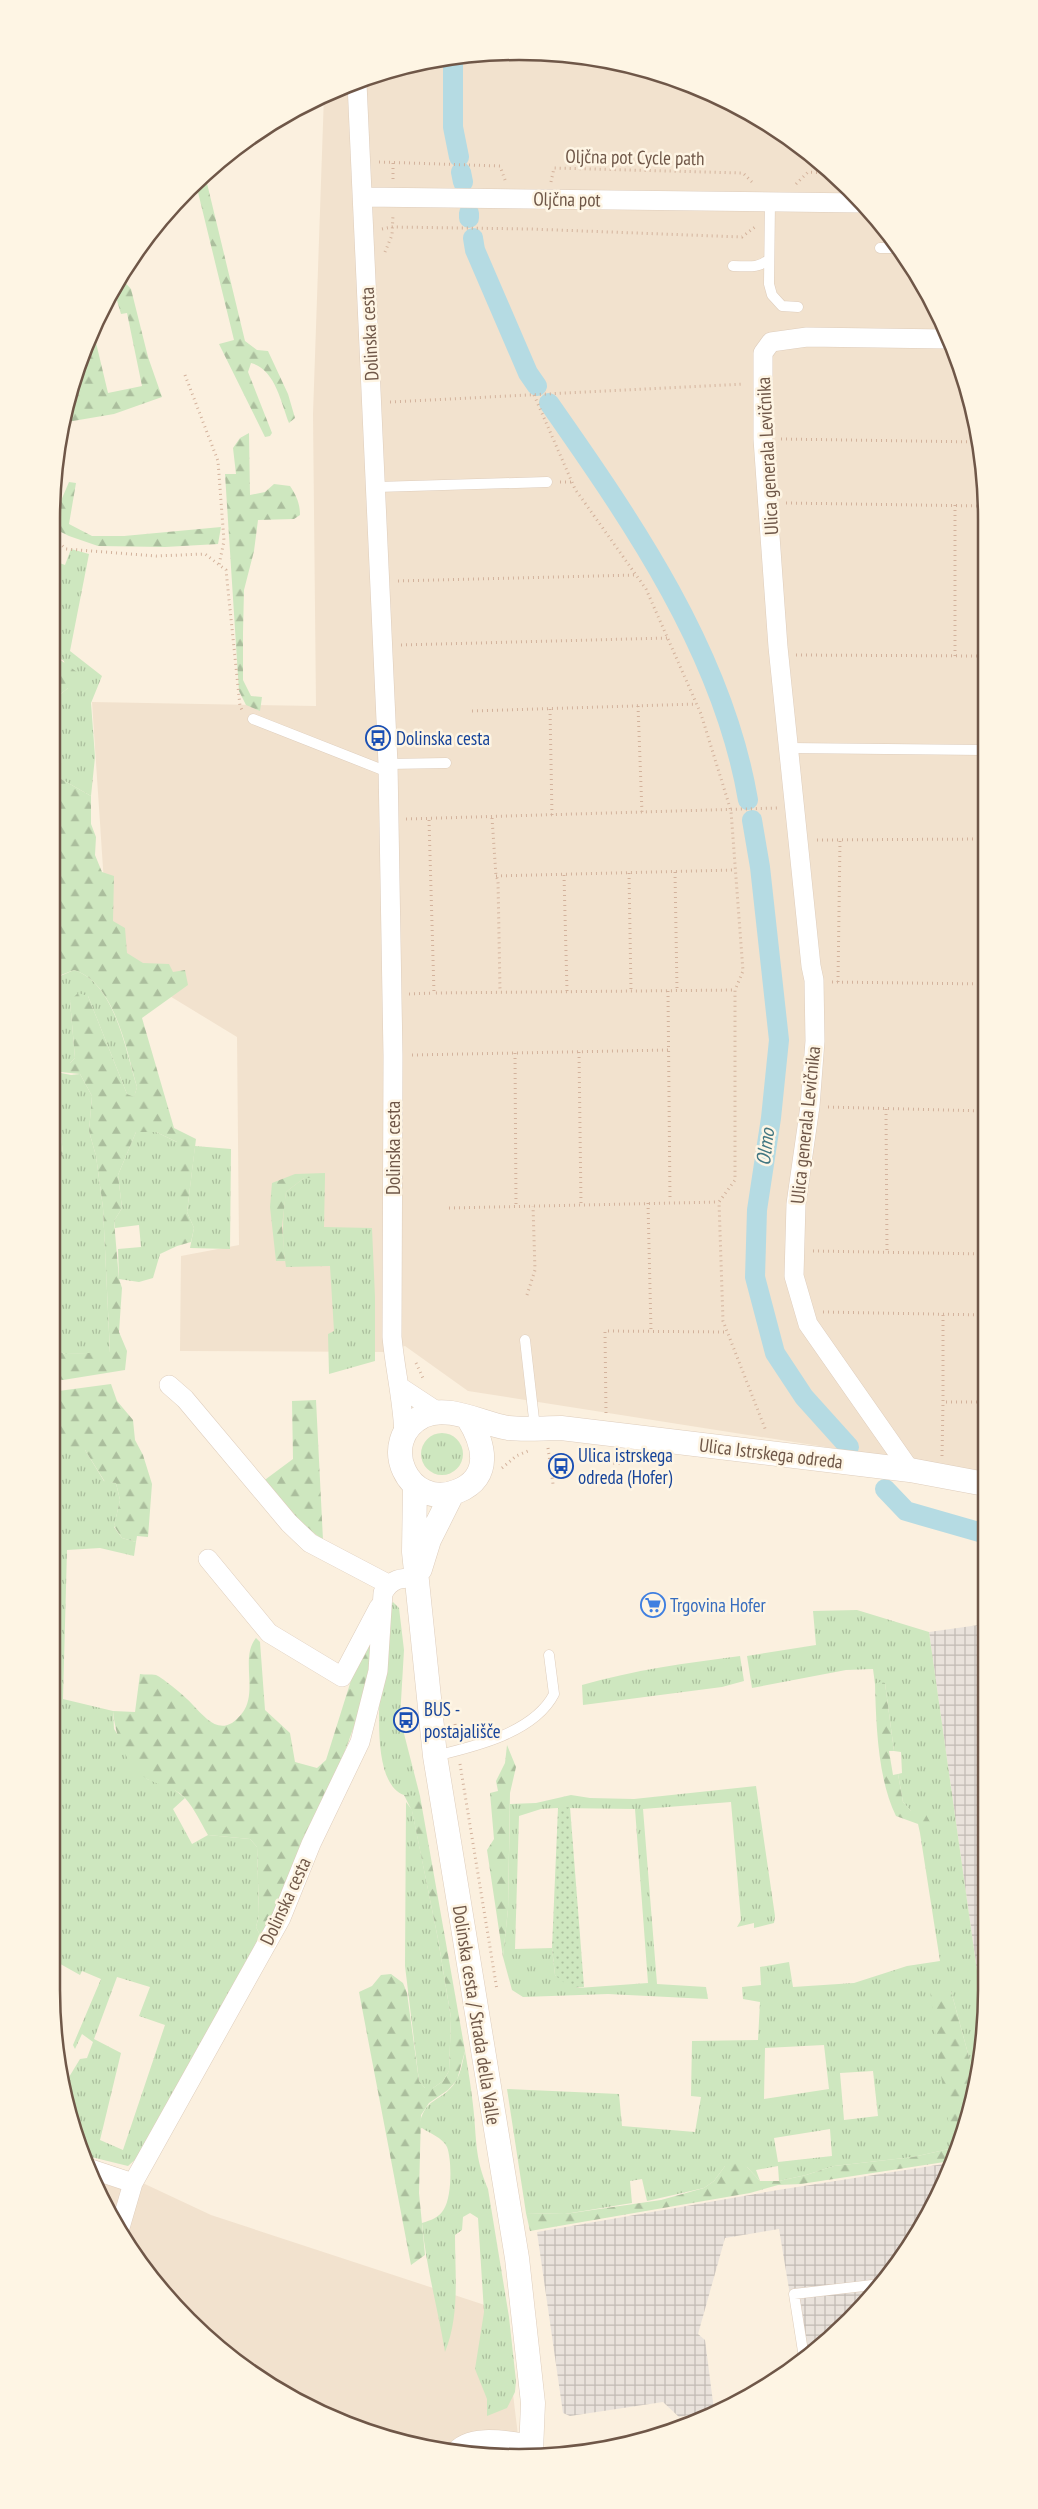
<svg xmlns="http://www.w3.org/2000/svg" width="1038" height="2509" font-family="'PT Sans Narrow',sans-serif">
  <style>
    .residential { fill: #f2e2ce }
    .industrial { fill: url(#industrial-grid) }
    .grass { fill: url(#grass-tufts); fill-rule: evenodd }
    .forest { fill: url(#forest-firs) }
    .park { fill: url(#park-dots) }
    .lines { fill: none; stroke-linecap: round; stroke-linejoin: round }
    .canal { stroke: #b5dbe3; stroke-width: 20 }
    .service-casing { stroke: #decdbc; stroke-width: 11 }
    .minor-casing { stroke: #decdbc; stroke-width: 20 }
    .tertiary-casing { stroke: #decdbc; stroke-width: 25 }
    .path { stroke: #d3b29c; stroke-width: 3; stroke-dasharray: 1 4; stroke-linecap: butt }
    .service { stroke: #fff; stroke-width: 10 }
    .minor { stroke: #fff; stroke-width: 19 }
    .tertiary { stroke: #fff; stroke-width: 24 }
    .labels { text-anchor: middle; dominant-baseline: central; stroke-width: 5; stroke-linejoin: round; paint-order: stroke }
    .street-label { font-size: 19px; fill: #6f5748; stroke: #fef5e4 }
    .transit-label { font-size: 19px; fill: #164399; stroke: #fef5e4; text-anchor: start }
    .shop-label { font-size: 19px; fill: #366cbe; stroke: #fef5e4; text-anchor: start }
    .water-label { font-size: 20px; font-style: italic; fill: #437782; stroke: #fef5e4 }
    .rim { fill: none; stroke: #6f5748; stroke-width: 2.5 }
  </style>
  <defs>
    <pattern id="industrial-grid" width="8" height="8" patternUnits="userSpaceOnUse" patternTransform="scale(1.25)"><rect width="8" height="8" fill="#e9e2db"/><path d="M0 4h8M4 0v8" fill="none" stroke="#c1bab4"/></pattern>
    <pattern id="grass-tufts" width="24" height="20" patternUnits="userSpaceOnUse" patternTransform="scale(1.25)"><rect width="24" height="20" fill="#cee7bf"/><path d="M3 7l-1-3M5 7V3M7 7l1-3M15 17l-1-3M17 17v-4M19 17l1-3" fill="none" stroke="#abbe9d"/></pattern>
    <pattern id="forest-firs" width="22" height="20" patternUnits="userSpaceOnUse" patternTransform="scale(1.25)"><rect width="22" height="20" fill="#cee7bf"/><path d="M5 1l3.5 6h-7zM16 11l3.5 6h-7z" fill="#abbe9d"/></pattern>
    <pattern id="park-dots" width="8" height="8" patternUnits="userSpaceOnUse" patternTransform="scale(1.25)"><rect width="8" height="8" fill="#cee7bf"/><path d="M2 2h.1M6 6h.1" fill="none" stroke="#abbe9d" stroke-width="1.8" stroke-linecap="round"/></pattern>
  </defs>
  <rect width="100%" height="100%" fill="#fbf0df"/>
  <path class="residential" d="M488,52L580,55L669,76L779,130L871,211L939,312L983,458L985,1472L468,1391L405,1346L387,1352L180,1351L181,1256L239,1245L237,1037L109,959L92,702L316,706L313,414L324,95L398,67Z
    M83,2155L211,2215L503,2311L520,2452L458,2454L369,2433L285,2395L167,2298L114,2224Z"/>
  <path class="industrial" d="M986,1624L987,1990L983,2013L929,1632Z
    M950,2163L890,2275L828,2341L801,2361L779,2229L725,2238L698,2334L705,2340L714,2410L679,2417L663,2402L570,2416L563,2413L537,2232L778,2190Z"/>
  <path class="grass" d="M71,549L89,554L70,651L102,676L91,703L95,757L91,796L61,779L54,739L56,698L68,688L64,661L51,653V560L65,565Z
    M74,970C115,983 125,1049 137,1087L134,1098L127,1094L88,996L70,1001L75,1058L70,1063H57L51,1059V980Z
    M51,1071L71,1075L80,1074L92,1096L89,1131L96,1156L103,1208L110,1353L65,1354L51,1348V1179L63,1153L57,1104L51,1098Z
    M136,1132H156L177,1142V1246L160,1254L153,1278L139,1282L119,1279L118,1249L141,1247L139,1225L115,1228L114,1221L122,1208L118,1175Z
    M195,1146L231,1149L230,1249L190,1248L194,1228L187,1212Z
    M304,1178H325L324,1227L372,1228L375,1297V1361L329,1374L328,1334L334,1331L330,1266L286,1267C282,1242 282,1218 286,1192Z
    M421 1454a21 21 0 1 1 42 0a21 21 0 1 1-42 0Z
    M51,1450H85L104,1481L116,1483L120,1500L114,1527L122,1538L136,1542L134,1556L100,1548L67,1550L63,1699L113,1711L114,1729L147,1779L171,1787L185,1798L173,1809L192,1844L208,1835L250,1839L257,1847L259,1915L256,1927L261,1937L147,2149L128,2166L83,2155L76,2141L66,2082L80,2059L87,2058L93,2042L82,2034L75,2049L73,2045L101,1979L82,1971L80,1975L55,1961L51,1966ZM117,1977L150,1987L139,2016L165,2025L123,2150L100,2140L121,2053L94,2039Z
    M393,1602L399,1608L404,1650L400,1718L420,1796C415,1796 409,1797 404,1795C361,1780 386,1643 389,1606Z
    M857,1610L929,1632L983,2013L973,2072L951,1991L952,2145L949,2149L913,2157L834,2166L806,2175L779,2181L778,2166L756,2170L760,2181L747,2167L725,2166L714,2181L704,2188L647,2201L642,2179L630,2181L632,2203L565,2214L526,2213L507,2089L619,2094L622,2126L695,2132L701,2097L691,2096L692,2041L758,2040L760,2002L743,1999L742,1987L761,1985L760,1967L789,1962L793,1987L854,1983L907,1966L940,1961L920,1833H930L903,1802L898,1774L902,1773L901,1752L894,1751L885,1683L875,1684L873,1669L846,1670L752,1688L747,1656L816,1645L813,1611ZM824,2045L829,2089L764,2099L765,2048ZM873,2071L878,2116L844,2120L840,2073ZM830,2129L832,2156L778,2162L774,2138Z
    M740,1656L744,1681L722,1687L583,1705L582,1685C634,1670 686,1663 740,1656Z
    M756,1786L775,1916L774,1923L754,1928V1923L737,1927L741,1920L731,1802L643,1809L657,1984L706,1987L708,1999L608,1994L523,1997L512,1990L503,1957L508,1909L510,1804L536,1803L571,1795L590,1798L634,1799ZM558,1808L635,1809L648,1983L578,1988L555,1975L552,1948L515,1949L519,1816L541,1809Z
    M406,1802L412,1810L438,1939L451,2018L449,2071L443,2081L433,2088H425L419,2081L405,1966Z
    M465,2051C468,2069 471,2087 473,2105C477,2139 474,2156 488,2189L509,2317L516,2381L515,2392L507,2408L487,2416V2399L475,2369L484,2312L478,2218L470,2213L463,2217L462,2230L455,2235C455,2275 460,2315 445,2352C438,2309 426,2267 422,2223C431,2220 439,2218 444,2209C452,2196 452,2160 447,2147C443,2138 429,2133 422,2128L419,2129C423,2095 442,2104 456,2081C461,2073 463,2060 465,2051Z"/>
  <path class="forest" d="M205,175L245,341L257,350L268,351L288,394L295,418L289,423C281,402 275,369 251,363L248,372L272,433L270,436L265,437L219,344L234,340L196,184Z
    M120,277L131,289L148,357L162,397L114,414L67,422L76,369L93,330L108,393L142,386L127,313L121,314L113,287Z
    M249,433L250,495L265,492L274,484L290,486C296,495 300,503 300,515L294,519L258,520L254,551L244,590L243,632V680L251,696L262,697L260,711L246,705L239,691L225,474H236L233,448L240,438Z
    M69,482L76,483L69,524L92,536H124L221,527L218,544L165,547L98,546L69,536L51,527L53,508L57,510Z
    M51,653L81,675L80,688H68L56,698L54,739L61,779L91,796V824L96,837L95,855L102,872L114,876L113,921L125,928L127,953L143,963L169,964L173,972L185,970L188,985L142,1018L174,1128L196,1139L187,1212L194,1228L191,1242L177,1246V1142L156,1132H136L118,1175L122,1208L114,1221L119,1279L122,1288L119,1332L127,1351L125,1370L63,1380L51,1378V1348L65,1354L110,1352L103,1208L96,1156L89,1131L92,1096L80,1074L51,1071V1059L58,1063H70L75,1058L70,1001L78,993L88,996L127,1094L134,1097L137,1087C126,1049 115,983 74,970L51,979Z
    M51,1098L57,1104L63,1153L51,1179Z
    M325,1173V1178H304L286,1192L282,1226L285,1261H276L270,1207L272,1183L295,1174Z
    M111,1384L117,1401L133,1420L135,1440L143,1455L152,1484L148,1537L137,1536L136,1542L122,1538L114,1526L120,1500L116,1483L105,1482L85,1450H51V1392Z
    M316,1400L323,1540L298,1521L262,1482L293,1459L292,1401Z
    M256,1638L260,1642L265,1710L290,1733L295,1762L317,1768L326,1760L353,1674L367,1643L375,1644L371,1680L335,1778L270,1924L261,1937L256,1927L259,1915L257,1847L250,1839L208,1835C201,1823 194,1808 185,1798C174,1786 160,1786 147,1779C126,1766 115,1735 113,1711L135,1712L140,1674C145,1675 151,1674 156,1675C163,1678 186,1697 192,1704C208,1721 223,1739 243,1712C258,1691 240,1657 256,1638Z
    M880,1682L885,1683L894,1751H889L893,1775L898,1774L903,1802L911,1811H924L930,1822V1833H920L918,1824L896,1816C878,1780 876,1724 875,1684Z
    M507,1745L516,1767L510,1793L508,1909L503,1957L487,1850L494,1839L490,1793L498,1791L496,1781L505,1763Z
    M404,1795L420,1796L465,2051L457,2080L448,2090L429,2103L421,2115L419,2193L425,2255L411,2265L359,1992L372,1986L381,1975L391,1974L403,1983L407,1993L419,2081L425,2088H433L443,2081L449,2071L451,2018L438,1939L412,1811Z
    M938,1984L951,1991L973,2072L962,2140L951,2161L801,2184L778,2185L750,2193L530,2231L526,2213L565,2214L661,2200L704,2188L714,2181L725,2166L737,2162L747,2167L760,2181H779L806,2175L834,2166L913,2157L949,2149L952,2145L940,2069L930,1990Z"/>
  <path class="park" d="M570,1807L584,1987C573,1989 563,1983 555,1975L552,1948L558,1808Z"/>
  <g class="lines">
    <path class="canal" d="M453,58V127L459,157
      M461,172L463,182
      M469,213V218
      M473,238L475,250L528,373L537,386
      M549,403C633,523 723,653 748,800
      M752,820L760,867L779,1040L771,1118L757,1210L755,1277L775,1353L804,1397L849,1447
      M885,1489L906,1511L986,1534"/>
    <defs>
      <path id="service" d="M770,202L769,284L772,295L782,306L798,307
        M880,248H896
        M733,266C746,266 759,269 769,259
        M377,487L547,482
        M253,719L388,772
        M789,748L983,750
        M388,764L446,763
        M525,1340L535,1428
        M435,1756C473,1747 534,1733 554,1694L549,1655
        M804,2358L794,2294L881,2284"/>
      <path id="minor" d="M357,83L388,764L393,1056L392,1337C395,1370 403,1401 404,1435
        M363,197L862,203
        M169,1385L185,1399L289,1523L310,1543L388,1584
        M400,1387L438,1412
        M910,1470L808,1324L794,1276L796,1204L810,1106L815,1041L814,980L811,966L778,647L763,439V353L771,342L807,337L947,339
        M208,1559L269,1633L342,1677L379,1607
        M88,2168L133,2183L281,1918L311,1844L360,1742L378,1671L383,1593C392,1578 400,1578 417,1578
        M119,2231L133,2183
        M454,2453C469,2432 509,2441 531,2444"/>
      <path id="tertiary" d="M468,1418C484,1443 493,1477 458,1491C408,1512 376,1440 423,1416C449,1404 482,1424 508,1428C525,1430 544,1428 561,1428L910,1470L985,1484
        M415,1486L414,1552L435,1756L517,2258L533,2403L531,2451
        M420,1569L429,1540L452,1494"/>
    </defs>
    <use href="#service" class="service-casing"/>
    <use href="#minor" class="minor-casing"/>
    <use href="#tertiary" class="tertiary-casing"/>
    <path class="path" d="M379,162L500,166L505,180
      M393,179V162
      M551,182L554,168L743,173L753,183
      M796,184L808,172L828,173
      M382,229L392,227L530,229L742,237L755,227
      M385,252L392,235L393,215
      M185,375L218,461L224,541L219,565
      M534,395L575,489L646,589L701,714L731,811L743,971L735,990V1180L719,1202L723,1321L766,1431
      M390,402L744,384
      M781,439L978,442
      M560,482H572
      M786,503L983,506
      M51,536L66,549L156,556L205,554L226,570L240,706L243,712
      M398,581L636,575
      M401,645L668,638
      M796,655L983,656
      M955,656V505
      M638,706L642,813
      M550,709L552,816
      M472,711L697,704
      M492,818L496,876L498,880L500,992
      M406,819L777,808
      M429,820L434,993L735,990
      M817,840L984,839
      M675,872L677,990
      M629,873L631,991
      M564,875L567,991
      M496,876L735,870
      M832,982L984,984
      M838,982L840,839
      M668,991L670,1201
      M409,994L434,993
      M579,1052L581,1205
      M515,1053L516,1206
      M412,1055L669,1050
      M828,1107L984,1111
      M886,1109L887,1254
      M648,1203L651,1331
      M449,1208L719,1202
      M813,1251L985,1254
      M527,1295L535,1270L533,1206
      M823,1312L985,1315
      M943,1315V1402H985
      M416,1363L423,1378
      M606,1413L605,1331L727,1332
      M548,1448L553,1484
      M580,1453L617,1464L634,1459
      M942,1456L943,1402
      M502,1468L516,1456L528,1451
      M455,1724L457,1738
      M460,1764L497,1990"/>
    <use href="#service" class="service"/>
    <use href="#minor" class="minor"/>
    <use href="#tertiary" class="tertiary"/>
  </g>
  <defs>
    <symbol id="bus-ring" viewBox="-11 -11 22 22"><circle r="9.5" fill="#fef5e4" stroke="#1a4fb4" stroke-width="1.5"/><path d="M-5-6H5V4H4V6H2V4H-2V6H-4V4H-5ZM-3.5-4V0h7V-4ZM-3.5 1.2v1.5H-2V1.2ZM2 1.2v1.5H3.5V1.2Z" fill="#1a4fb4"/></symbol>
    <symbol id="supermarket-ring" viewBox="-11 -11 22 22"><circle r="9.5" fill="#fef5e4" stroke="#3f7fe0" stroke-width="1.5"/><path d="M-6-5.5h2.5l.6 2H6L4.5 2H-2.5L-4.4-4H-6ZM-1.5 3.2a1.3 1.3 0 1 0 .1 0ZM3 3.2a1.3 1.3 0 1 0 .1 0Z" fill="#3f7fe0"/></symbol>
  </defs>
  <g fill-rule="evenodd">
    <use href="#bus-ring" x="364" y="724" width="28" height="28"/>
    <use href="#bus-ring" x="547" y="1452" width="28" height="28"/>
    <use href="#supermarket-ring" x="639" y="1591" width="28" height="28"/>
    <use href="#bus-ring" x="392" y="1706" width="28" height="28"/>
  </g>
  <g class="labels">
    <g class="street-label">
      <text transform="translate(635 157) rotate(1)">Oljčna pot Cycle path</text>
      <text transform="translate(567 199) rotate(1)">Oljčna pot</text>
      <text transform="translate(369 334) rotate(-93)">Dolinska cesta</text>
      <text transform="translate(767 456) rotate(-93)">Ulica generala Levičnika</text>
      <text transform="translate(805 1125) rotate(-84)">Ulica generala Levičnika</text>
      <text transform="translate(393 1148) rotate(-90)">Dolinska cesta</text>
      <text transform="translate(771 1453) rotate(7)">Ulica Istrskega odreda</text>
      <text transform="translate(285 1901) rotate(-65)">Dolinska cesta</text>
      <text transform="translate(477 2015) rotate(81)">Dolinska cesta / Strada della Valle</text>
    </g>
    <g class="transit-label">
      <text x="396" y="738">Dolinska cesta</text>
      <text x="578" y="1455">Ulica istrskega<tspan x="578" dy="22">odreda (Hofer)</tspan></text>
      <text x="424" y="1709">BUS -<tspan x="424" dy="22">postajališče</tspan></text>
    </g>
    <g class="shop-label">
      <text x="670" y="1605">Trgovina Hofer</text>
    </g>
    <g class="water-label">
      <text transform="translate(765 1147) rotate(-83)">Olmo</text>
    </g>
  </g>
  <path d="M0 0H1038V2509H0ZM519 60H519A459 459 0 0 1 978 519V1990A459 459 0 0 1 519 2449H519A459 459 0 0 1 60 1990V519A459 459 0 0 1 519 60Z" fill="#fef5e4" fill-rule="evenodd"/>
  <path class="rim" d="M519 60H519A459 459 0 0 1 978 519V1990A459 459 0 0 1 519 2449H519A459 459 0 0 1 60 1990V519A459 459 0 0 1 519 60Z"/>
</svg>
